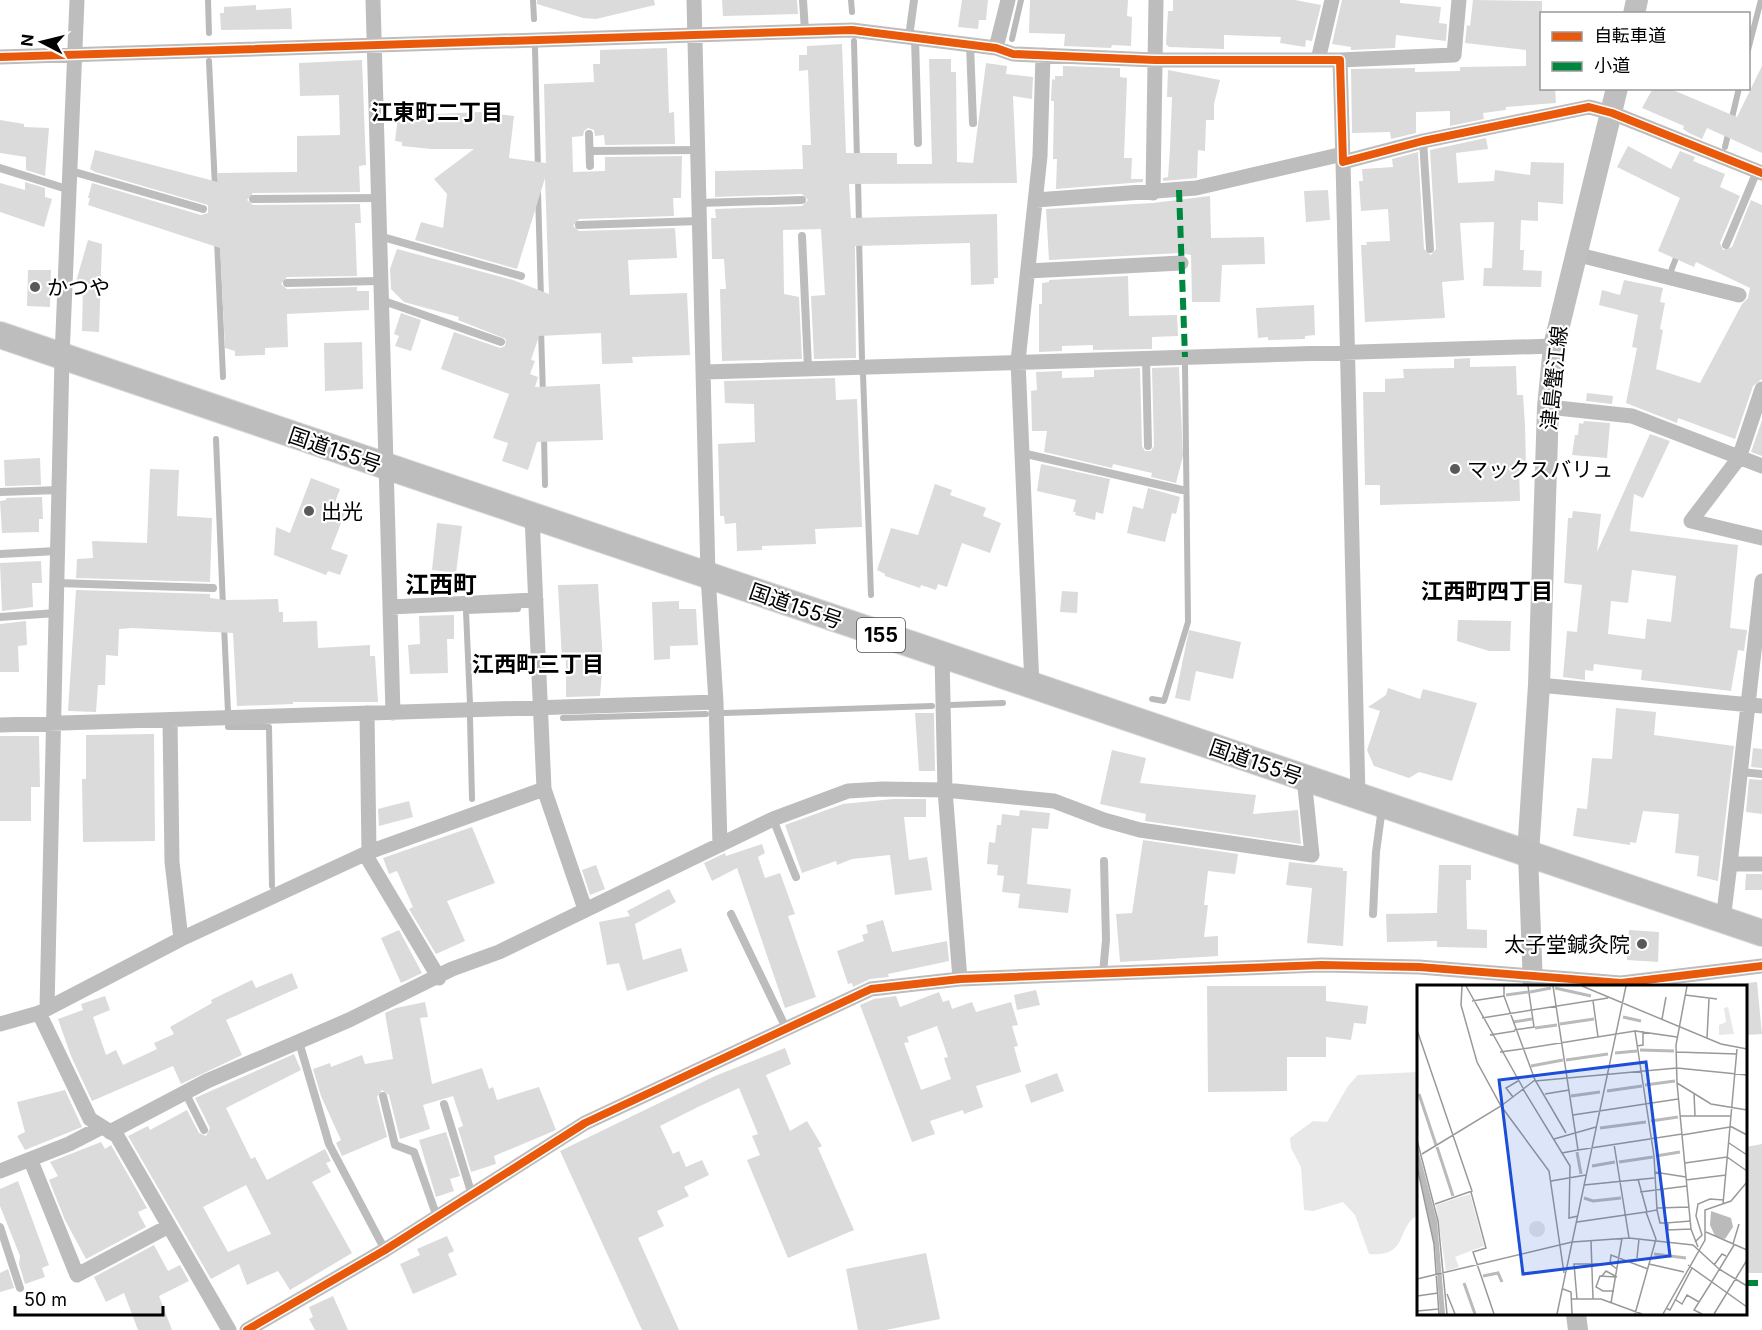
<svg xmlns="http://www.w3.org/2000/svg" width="1762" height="1330" font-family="Inter,'Noto Sans JP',sans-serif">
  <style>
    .green { fill: #e8e8e8 }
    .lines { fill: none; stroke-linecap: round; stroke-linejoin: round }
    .stream { stroke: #bababa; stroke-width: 6 }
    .building { fill: #dbdbdb; fill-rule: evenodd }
    .trunk-casing { stroke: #dbdbdb; stroke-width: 28 }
    .service { stroke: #bdbdbd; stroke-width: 8 }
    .minor { stroke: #bdbdbd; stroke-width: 15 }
    .tertiary { stroke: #bdbdbd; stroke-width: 20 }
    .secondary { stroke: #bfbfbf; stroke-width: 22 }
    .trunk { stroke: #bdbdbd; stroke-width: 26 }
    .quiet { stroke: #00873e; stroke-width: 6; stroke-dasharray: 12 6; stroke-linecap: butt }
    .cycleway-casing { stroke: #fff; stroke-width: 11 }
    .cycleway { stroke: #e8590c; stroke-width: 8 }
    .poi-dot { fill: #595959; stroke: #fff; stroke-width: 2 }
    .labels { text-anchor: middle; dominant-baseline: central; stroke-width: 4.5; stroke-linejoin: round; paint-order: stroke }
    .shield { fill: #fff; stroke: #4c4c4c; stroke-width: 1.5 }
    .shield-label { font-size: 20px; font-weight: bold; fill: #000 }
    .poi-label { font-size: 21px; fill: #000; stroke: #fff; text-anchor: start }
    .street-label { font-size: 21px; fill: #000; stroke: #fff }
    .neighbourhood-label { font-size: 22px; font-weight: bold; fill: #000; stroke: #fff }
    .quarter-label { font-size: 24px; font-weight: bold; fill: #000; stroke: #fff }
    .inset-river { fill: none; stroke: #bababa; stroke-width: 3 }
    .inset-road { fill: none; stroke: #999; stroke-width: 1.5 }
    .view { fill: #1d4ed8; fill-opacity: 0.15; stroke: #1d4ed8; stroke-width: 3 }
    .inset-edge { fill: none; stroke: #000; stroke-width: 3 }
  </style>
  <rect width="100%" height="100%" fill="#fff"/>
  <path class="green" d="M1418,1072V1215C1395,1228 1410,1257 1369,1254L1355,1215L1343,1202L1313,1211L1304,1210L1301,1167L1291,1148L1290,1138L1313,1121L1327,1122L1348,1086L1358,1075Z"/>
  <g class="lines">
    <path class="stream" d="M208,0L209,33
      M533,0L534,19
      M851,0L852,12
      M1012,39L1021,0
      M854,41L857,159
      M535,48L538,170
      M1748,50L1761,0
      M209,61L215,187
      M1725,147L1739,88
      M858,178L859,225
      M538,192L541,299
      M859,238L862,358
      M217,240L223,377
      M1671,271L1678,253
      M541,330L543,395
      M863,374L871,595
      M544,435L545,485
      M216,439L223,606
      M224,626L228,712
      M1152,699L1164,701L1188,622L1185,365
      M470,704L466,611L518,609
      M951,705L1003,703
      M724,713L932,706
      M470,718L472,799
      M563,718L706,714
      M228,727H269L272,886"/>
  </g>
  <path class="building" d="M537,0H654L655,5L596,19L583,18L537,4Z
    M722,0H797L798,14L723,16Z
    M962,0H988L986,20H979L978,29L958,27Z
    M1030,0H1128L1127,16L1132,17L1131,46L1112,45L1111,48L1064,46L1065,34L1029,33Z
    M1173,0H1295L1321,5L1312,41L1306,40L1305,47L1280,43L1281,37L1224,35V49L1169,47L1166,44L1168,11H1173Z
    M1342,0H1400V3L1441,7L1439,23L1447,24L1446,41L1396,35L1395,48L1351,50V47L1332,44Z
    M1473,0L1542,1V88H1555L1556,103L1506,107V110L1483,113L1484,119L1450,126V111L1416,112V133L1391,139L1390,132L1352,133L1351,69L1415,68V72L1460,71V67L1526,66V50L1465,43L1467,25L1470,26Z
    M256,5V10L291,8L292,29L221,30L220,13H224V7Z
    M842,44L846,153H897V164H932L929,59H951V72H956L957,162L973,163L986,63L1007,66L1006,74L1033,77L1032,99L1013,96L1017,183L849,184L851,218L997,214L998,278H994V284L971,285L970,243L855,246L856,358L814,359L811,296L825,295L821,229L783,230L784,294L799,297L802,359L722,361L720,289H726L724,259H712L711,218H716L715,209L802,206L808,200L802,194L715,197V171L803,169L802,145H811L808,70L799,71V55H807V46Z
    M667,48L669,113L674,112L675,144L605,145L604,135L595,136L594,130L588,128L584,131L583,136L572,137L573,172L605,171V157L682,156L681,198H673L674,216L579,219L573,226L579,231L675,228L677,258L628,260L630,295L687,293L690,355L632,357L633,363L602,364L601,333L539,336L531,360L535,361L530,374L538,377L535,387L600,384L603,440L537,442L528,470L502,461L508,443L493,438L509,394L441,369L454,332L500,348L505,346L506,339L458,320L459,317L404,302L391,289L390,269L397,249L513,280L549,294L545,178L517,269L415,240L421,222L443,228L447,194L434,179L474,149H431L402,146V142L395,141L398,117L416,120L417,112L437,114L480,112L514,116L509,158L546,163L544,84L594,82L593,64H600V50Z
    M362,60L366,165L359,166L360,192L253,193L247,200L253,205L360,204L361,223H355L357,276L287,277L281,284L287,289L357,287V291H369V310L287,314L288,347L265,348V355L235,356V351L225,348L220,248L88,205L90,198H88L92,183L201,215L208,213V205L95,172L90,169L95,150L218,182V173L297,172V136L340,135L339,95L300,96L299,63Z
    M1063,66L1120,68V77L1127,78L1124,158H1132L1131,179H1143V182L1056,189L1057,159H1053L1054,101H1051L1052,79L1055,80V76H1063Z
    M1762,66V153L1707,128L1702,139L1689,133L1683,129L1684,126L1642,108L1653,88H1668L1737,117Z
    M1168,70L1220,80L1214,104V120H1206L1205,151L1198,150L1197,178L1163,181V178L1168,177L1170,149L1172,97H1167Z
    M0,120L24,124V127L49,128L45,176L26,170V157L0,153Z
    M1486,138L1488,149L1456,153L1458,183L1494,181L1495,170L1530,175L1531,162L1564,163L1563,204L1538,202V221L1521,220L1520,250H1524L1523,270L1542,271L1541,287L1483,286L1484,268H1492L1494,222L1460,223L1464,280L1442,282L1445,318L1365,322L1361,245H1367L1366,242L1390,241L1388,209L1361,211L1359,181H1363L1362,169L1393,167L1392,159L1418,152L1424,249L1431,255L1436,249L1430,150Z
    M1628,146L1671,169L1680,151L1695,157L1693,161L1725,174L1720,187L1740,196L1720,243L1723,250L1732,247L1751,200L1762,205V379L1753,386L1735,439L1678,418L1677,423L1626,403L1637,348L1632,347L1638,315L1599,305L1602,290L1620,295L1624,280L1663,288L1660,302L1665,303L1660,329L1663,330L1656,369L1700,383L1742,304L1748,298L1750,288L1696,262L1694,267L1658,251L1680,198L1617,167Z
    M25,182L45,188V197L52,199L44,227L0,212V183L25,190Z
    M1328,190L1330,220L1306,222L1304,191Z
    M1210,196L1211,238L1264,237L1265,264L1222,265L1220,302H1192L1191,255L1180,253L1049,260L1046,209L1153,203Z
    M88,240L102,244L99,332L82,331L83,285H75Z
    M28,270H51L50,307L27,306Z
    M1128,276L1129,316L1177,315L1178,336L1152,337V349L1093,350V345L1062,346V351L1039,352V304H1042V283L1049,282V280Z
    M1314,305L1315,335L1305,336V339L1268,340V337L1258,338L1256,308Z
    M401,313L421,320L411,351L395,346L399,336L394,334Z
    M362,342L363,389L325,391L324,343Z
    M1470,358V367L1516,366L1517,395H1523L1525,425L1526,466H1519L1520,501L1380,505V485H1365L1363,392H1385V379L1404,378L1403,369L1454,368V359Z
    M1179,367L1183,456L1176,483L1151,477L1152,473L1113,464L1112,468L1044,452L1047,431H1032L1031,391L1037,390L1036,372L1062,371V378L1094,377V370L1140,368L1142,446L1145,451H1151L1154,446L1152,368Z
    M835,378L836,400L857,399L862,527L815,529L816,544L762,546V550L737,551L736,523L725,524L724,516H720L718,444L755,442L754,404L725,403L724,381Z
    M1587,393L1613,396L1612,404L1586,401Z
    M1762,420V456L1751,452Z
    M1584,421L1610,423L1607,458L1572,455L1575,435H1578L1579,423L1583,424Z
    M1650,434L1670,441L1643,498L1634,494L1630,531L1738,545L1730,628L1747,630L1744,651L1738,650L1731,691L1641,680L1642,670L1594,664L1593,671L1585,670V680L1563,677L1567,631L1577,632L1582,585L1564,583L1568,518H1572L1573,511L1601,514L1597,552ZM1632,570L1676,576L1671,622L1647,619L1645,639L1608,634L1611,601L1628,603Z
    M40,458L41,485L5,486L4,460Z
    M1041,464L1110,479L1103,514L1096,512L1095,520L1075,515L1076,512H1073L1076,500L1037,491Z
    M150,469L179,470L177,516L212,518L210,582L76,578L77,559L93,558L92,541L147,543Z
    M311,478L340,489L334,505L346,510L331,549L348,555L340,575L328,571L326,575L274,555L276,527L290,533Z
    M935,484L952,490L950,495L986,508L983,516L1001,523L990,553L962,543L947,587L938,584L936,590L921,585L920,588L885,576V574L877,570L891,528L918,535Z
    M1148,488L1180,497L1176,514L1172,513L1165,542L1127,533L1133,506L1143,509Z
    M42,497L43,519H39V532L2,533L0,501L6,500V498Z
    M437,523L462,526L456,573L432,570Z
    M41,561L42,583H32L33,607L2,611L0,563Z
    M598,584L603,661L600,696L566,697V660H562L558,585Z
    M76,590L210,594V598L225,600L278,599L279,612H283V622L317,621L318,648L370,645V656H375L378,702H293V704L237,706L233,633L132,628L119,629L118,656L106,655L105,685H98L96,712L68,711Z
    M1062,591L1078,592L1077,613L1060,612Z
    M679,601V609H696L698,645L670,646V659L654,660L652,602Z
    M454,615V639H447L448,673L410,674L408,645L420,644L419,616Z
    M1458,620L1511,621L1510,651H1489L1457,641Z
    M26,621L27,645L18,646L19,672H0V624Z
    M1189,630L1241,642L1233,679L1196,671L1190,701L1175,698Z
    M1388,688L1420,699L1423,689L1477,703L1452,781L1419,772L1409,778L1374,766L1367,750L1380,711L1368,707L1386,695Z
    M1616,708L1656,712L1654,735L1734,746L1718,881L1697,876L1699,856L1675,853L1679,814L1643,811L1636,843L1630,842V845L1573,836L1577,808L1587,809L1592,758L1612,759Z
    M915,713H934L935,771H919Z
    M154,734L155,841L83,842L82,779H86V735Z
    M0,736H39L40,787H31V821H0Z
    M1753,748L1762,749V768L1751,767Z
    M1112,750L1146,758L1140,783L1256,795L1253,814L1298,810L1301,844L1145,821L1146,814L1100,804Z
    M1749,779L1762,780V814L1746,812Z
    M893,799H926V817H904L909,860L927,857L932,890L895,895L890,855L852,859L837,865L836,861L802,873L785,825L843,804Z
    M409,801L413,817L379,826L378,809Z
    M1020,810L1050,813L1048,829L1032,828L1027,884L1071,889L1068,913L1018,908L1020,894L1002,892L1004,876L997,875L998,865L987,864L989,842L995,843L997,825H1001L1002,814L1019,816Z
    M472,827L495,883L447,901L465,941L436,954L409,909L413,907L397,871L389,874L383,858Z
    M1143,840L1238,854L1235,874L1208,871L1204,905H1208L1204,937L1218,936V956L1120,962L1116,914L1132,913Z
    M762,844L765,853L758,857L765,878L780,873L795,914L788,916L816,997L785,1008L737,868L712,881L704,863L725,853L726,856Z
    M1289,862L1343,868V871H1347L1343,946L1307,943L1312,888L1286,885Z
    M596,865L605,889L590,895L582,870Z
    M1439,865H1471V880H1466L1467,929L1487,930V948L1437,947V941L1387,942L1386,914L1437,913Z
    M1746,874H1762V890H1745Z
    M669,889L676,902L635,924L643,960L681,948L688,971L627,991L619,963L607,965L599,922L630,916L627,911Z
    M883,920L892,952L947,941L949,961L888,974L889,977L870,979L853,987L852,983L848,984L837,951L864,941L862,935L868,933L866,925Z
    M399,930L422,973L401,983L381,938Z
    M1629,930L1659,932L1658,962L1627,960Z
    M292,973L298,988L226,1020L242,1055L181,1084L173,1066L92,1101L71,1056L58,1019L83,1010L81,1004L105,996L110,1010L93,1017L106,1055L116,1050L123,1065L157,1049L154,1043L174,1034L170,1027L212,1003L211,1000L252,980L256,988Z
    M1757,982L1762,1034L1746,1035V983Z
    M1207,986H1326V1001L1368,1006L1366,1024L1354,1023L1351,1040L1326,1037V1057H1287V1091L1208,1092Z
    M1036,990L1040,1005L1017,1010L1014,995Z
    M939,992L943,1002L949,1000L952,1009L972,1002L976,1012L1011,1002L1018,1025L1012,1026L1018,1046L1014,1047L1021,1072L976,1086L983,1107L964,1114L963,1110L930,1121L935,1134L912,1142L860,1005L874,999L896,996L900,1007ZM937,1026L948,1057L944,1058L951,1079L921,1090L904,1043L909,1042L907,1037Z
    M425,1002L428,1017L420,1018L432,1084L482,1068L489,1089L493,1087L497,1100L539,1087L556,1130L494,1156L496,1164L471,1172L458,1128L463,1126L453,1096L423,1105L430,1129L400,1139L389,1095L382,1090L377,1097L387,1137L342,1156L336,1143L341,1140L321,1096L313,1069L330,1063L331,1067L362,1055L365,1064L393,1059L385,1013L396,1008Z
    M785,1048L791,1064L766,1075L790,1131L807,1121L822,1146L818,1148L854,1230L788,1258L747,1160L760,1155L752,1136L758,1134L739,1088L700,1106L660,1126L673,1154L679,1151L686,1167L702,1160L709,1175L684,1187L689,1196L657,1211L664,1226L638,1238L679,1330H642L560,1151L715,1076Z
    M294,1054L301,1070L226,1108L251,1159L255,1157L267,1180L325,1149L331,1161L326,1163L331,1172L312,1182L352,1253L290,1290L278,1271L247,1285L239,1264L211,1279L128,1136L148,1126L150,1130L187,1110L199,1133L206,1136L210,1128L195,1098ZM246,1185L271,1234L228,1252L203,1207Z
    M1057,1073L1064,1091L1031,1103L1025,1085Z
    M65,1090L82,1127L25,1150L17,1136L25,1132L17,1102Z
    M446,1132L460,1176L450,1179L454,1191L436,1197L419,1140Z
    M101,1142L105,1149L111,1145L147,1208L138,1212L146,1227L86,1259L65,1220L49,1180L58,1176L50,1162Z
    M1762,1144V1273H1746V1147Z
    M18,1181L49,1265L42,1268L45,1277L25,1284L19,1264L20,1256L0,1206V1189Z
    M447,1236L454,1251L448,1254L457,1275L413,1294L400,1264L420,1255L417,1249Z
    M154,1245L168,1271L180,1265L189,1281L159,1296L172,1330H138L124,1293L106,1302L94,1277Z
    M926,1253L940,1319L886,1330H858L846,1269Z
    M8,1269L14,1288L0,1292V1273Z
    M333,1296L348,1330H315L309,1319L313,1317L309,1307Z"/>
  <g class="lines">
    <defs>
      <path id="trunk" d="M0,335L1762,933"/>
    </defs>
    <use href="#trunk" class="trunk-casing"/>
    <path class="service" d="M803,0L805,31
      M909,37L914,0
      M915,38L918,143
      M970,45L973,123
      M589,134L590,166
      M1423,141L1430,249
      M590,151L698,150
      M0,168L70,190
      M71,171L203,209
      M253,199L378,198
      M699,203L802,200
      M579,225L700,221
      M379,236L521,276
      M802,236L808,368
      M1726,245L1757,171
      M287,283L380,281
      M381,300L501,342
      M1146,358L1148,446
      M1022,453L1182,490
      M0,492L59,490
      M0,554L57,551
      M57,583L213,588
      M0,617L56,613
      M1741,772L1762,774
      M773,819L796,877
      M731,914L786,1028
      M1373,914L1376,852L1382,808
      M1103,973L1106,940L1104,861
      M299,1042L329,1144L385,1250
      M185,1092L204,1130
      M383,1096L395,1145L414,1152L437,1217
      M444,1104L472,1195
      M0,1227L20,1288"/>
    <path class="minor" d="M373,0L393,713
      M694,0L708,576L716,702
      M996,48L1008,0
      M0,57L852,30L996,48L1013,54L1155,60H1340L1343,162L1423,141L1589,107L1612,113L1762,173
      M1318,60L1332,0
      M1340,60L1454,55L1459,0
      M1343,162L1358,797
      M1153,193L1156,0
      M1036,200L1196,188L1343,154
      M1575,254L1739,295
      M1028,271L1181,263
      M704,372L1554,346
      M1762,389L1739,458L1691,521L1762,538
      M1548,407L1632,416L1762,466
      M532,516L544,789L585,909
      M1762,581L1730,864H1762
      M390,607L536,600
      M942,656L945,790L960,979
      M1539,685L1762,706
      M1032,686L1018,361L1040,156L1043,55
      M367,713L369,852
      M170,720L172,862L181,939
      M0,725L716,702L720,845
      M365,854L439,978
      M1723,920L1730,864
      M47,1008L62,357L77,0
      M39,1013L90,1119L117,1136L229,1330
      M0,1024L39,1013L181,939L369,852L544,789
      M110,1132L207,1081L349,1020L452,969L499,952L773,819L848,791L882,789L945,790L1054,801L1104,820L1140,830L1312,855L1304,778
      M31,1161L77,1275L169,1226
      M0,1171L69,1144L102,1127
      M247,1330L385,1250L585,1123L871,989L960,979L1321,965L1419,967L1621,983L1762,966"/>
    <path class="tertiary" d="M1528,854L1533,986
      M1576,1314L1578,1330"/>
    <path class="secondary" d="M1634,14L1637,0
      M1528,854L1539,685L1548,407L1554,346L1617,88"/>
    <use href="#trunk" class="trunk"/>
    <path class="quiet" d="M1179,190L1185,357
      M1746,1283H1762"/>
    <defs>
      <path id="cycleway" d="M0,57L852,30L996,48L1013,54L1155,60H1340L1343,162L1423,141L1589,107L1612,113L1762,173
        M247,1330L385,1250L585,1123L871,989L960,979L1321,965L1419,967L1621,983L1762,966"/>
    </defs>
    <use href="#cycleway" class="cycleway-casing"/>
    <use href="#cycleway" class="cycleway"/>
  </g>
  <g class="poi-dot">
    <circle cx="35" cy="287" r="6"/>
    <circle cx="1455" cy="469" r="6"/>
    <circle cx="309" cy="511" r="6"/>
    <circle cx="1642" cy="944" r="6"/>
  </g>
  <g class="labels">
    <rect class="shield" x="857" y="618" width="48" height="34" rx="4.5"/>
    <g class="shield-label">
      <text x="881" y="635">155</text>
    </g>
    <g class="poi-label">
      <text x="47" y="287">かつや</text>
      <text x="1467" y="469">マックスバリュ</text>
      <text x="321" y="511">出光</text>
      <text x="1630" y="944" text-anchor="end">太子堂鍼灸院</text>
    </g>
    <g class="street-label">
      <text transform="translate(1554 378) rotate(-84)">津島蟹江線</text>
      <text transform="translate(335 450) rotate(19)">国道155号</text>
      <text transform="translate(796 606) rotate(19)">国道155号</text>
      <text transform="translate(1256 762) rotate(19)">国道155号</text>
    </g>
    <g class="neighbourhood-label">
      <text x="437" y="112">江東町二丁目</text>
      <text x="1487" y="591">江西町四丁目</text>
      <text x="538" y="664">江西町三丁目</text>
    </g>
    <g class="quarter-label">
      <text x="441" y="584">江西町</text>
    </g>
  </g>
  <g transform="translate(1417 985)">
    <rect width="330" height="330" fill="#fff"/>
    <path d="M311,22L317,49L302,50V40L309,37L307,23ZM53,209L67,261L38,272L42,282L29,286L19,220ZM112 244a8 8 0 1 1 16 0a8 8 0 1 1-16 0Z" fill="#e8e8e8"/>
    <path d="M0,160L20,236L28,329H23L18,262L0,179ZM294,226L314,233L316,242L308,254L298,251L293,240Z" fill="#bababa"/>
    <path class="inset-river" d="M138,3L174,11M113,7L134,3M89,10L111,7M206,32L224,36M96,37L115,34M143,39L177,34M118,43L140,40M223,65L257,66M198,68L220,66M149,75L191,69M114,81L146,75M228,100L258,96M190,106L225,101M2,109L19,160M154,111L183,107M234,136L261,132M183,143L229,137M20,162L36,211M160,167L164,189M239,171L263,167M202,177L236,172M175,181L198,177M167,213L176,216L204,213M237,269L269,273M66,291L81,288L85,297M47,298L58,329"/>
    <path class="inset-road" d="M45,1L44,20L60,77L84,121L132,186L147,288M49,1L106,103M136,1L161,165L145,168M165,1L304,59L330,64M270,1L259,60L260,98L274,244L281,262M268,10L300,14M87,11L118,95L149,148M55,16L87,11V1M176,16L181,52M65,33L191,13M245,34L249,12M0,45L55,206L18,219M97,45L117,42L111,1M73,50L98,46M290,53L292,14M220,61L226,60V46M105,64L218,46M83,67L105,64M259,67L320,69M118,96L260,83L330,90M260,98L294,119L330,125M106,104L153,181L152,233L161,231M277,108L278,131M128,109L152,105M96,112L89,103L101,96M156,130L261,114M263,131H314M313,141L330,150M265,150L313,142M137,154L179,142M0,155L21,236L30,329M312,158L330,170M197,159L212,253M161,165L265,149M5,169L84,121L118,95M268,178L310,172L330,186M0,181L17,259L22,329M237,187L269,192M221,194L230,227M269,195L309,190M134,196L169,190M167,200L237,193M246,204L249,238L274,236M54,207L69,263L56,267L77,329M223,207L270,201M306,219L320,64M240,223L272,222M240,225L243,238H249M160,237L229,227M251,238V245L274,244M289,247L330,265M174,256L176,314M155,257L212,253L276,260L302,284L330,301M278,257L285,250L279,231L281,219L293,214L307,215M316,259L322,239M220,273L222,254M193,279L194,270L231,284M232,279L267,287M271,280L330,322M297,280L305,269L309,271M185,291L189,286L200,292M0,294L155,257M294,298L317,260M146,304L154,307L155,329M197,306H186L179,302L183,291L199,292M30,309L38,329M0,311L21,308M155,314H184L225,329M160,314L157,279H193L200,284M259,315L265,319L270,310L282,317M194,318L205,253M249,323L253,325L275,283M0,326L22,324M140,329L209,1M218,329L239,254L229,227L240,225L237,171L218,46L260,52M246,329L288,255V225L314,216L330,197M285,329L277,325L294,298M297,329L330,275"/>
    <path class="view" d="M229,77L253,271L106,289L82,95Z"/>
    <rect width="330" height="330" class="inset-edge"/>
  </g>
  <rect x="1540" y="12" width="210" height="78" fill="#ffffff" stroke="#999999" stroke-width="1.5"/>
  <rect x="1552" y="32" width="30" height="9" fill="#e8590c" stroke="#999999" stroke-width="1.5"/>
  <text x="1594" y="42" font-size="18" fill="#000000">自転車道</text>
  <rect x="1552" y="62" width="30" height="9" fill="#00873e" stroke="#999999" stroke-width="1.5"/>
  <text x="1594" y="72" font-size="18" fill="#000000">小道</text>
  <g transform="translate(42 42) rotate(277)" stroke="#ffffff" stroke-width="4.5" paint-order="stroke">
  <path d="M0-4.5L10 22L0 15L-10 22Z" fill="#000000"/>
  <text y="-9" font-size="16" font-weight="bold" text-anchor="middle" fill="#000000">N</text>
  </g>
  <path d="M15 1306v9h148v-9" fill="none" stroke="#000000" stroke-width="3"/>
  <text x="24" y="1306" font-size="18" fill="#000000" stroke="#ffffff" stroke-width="4.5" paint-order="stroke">50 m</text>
</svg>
